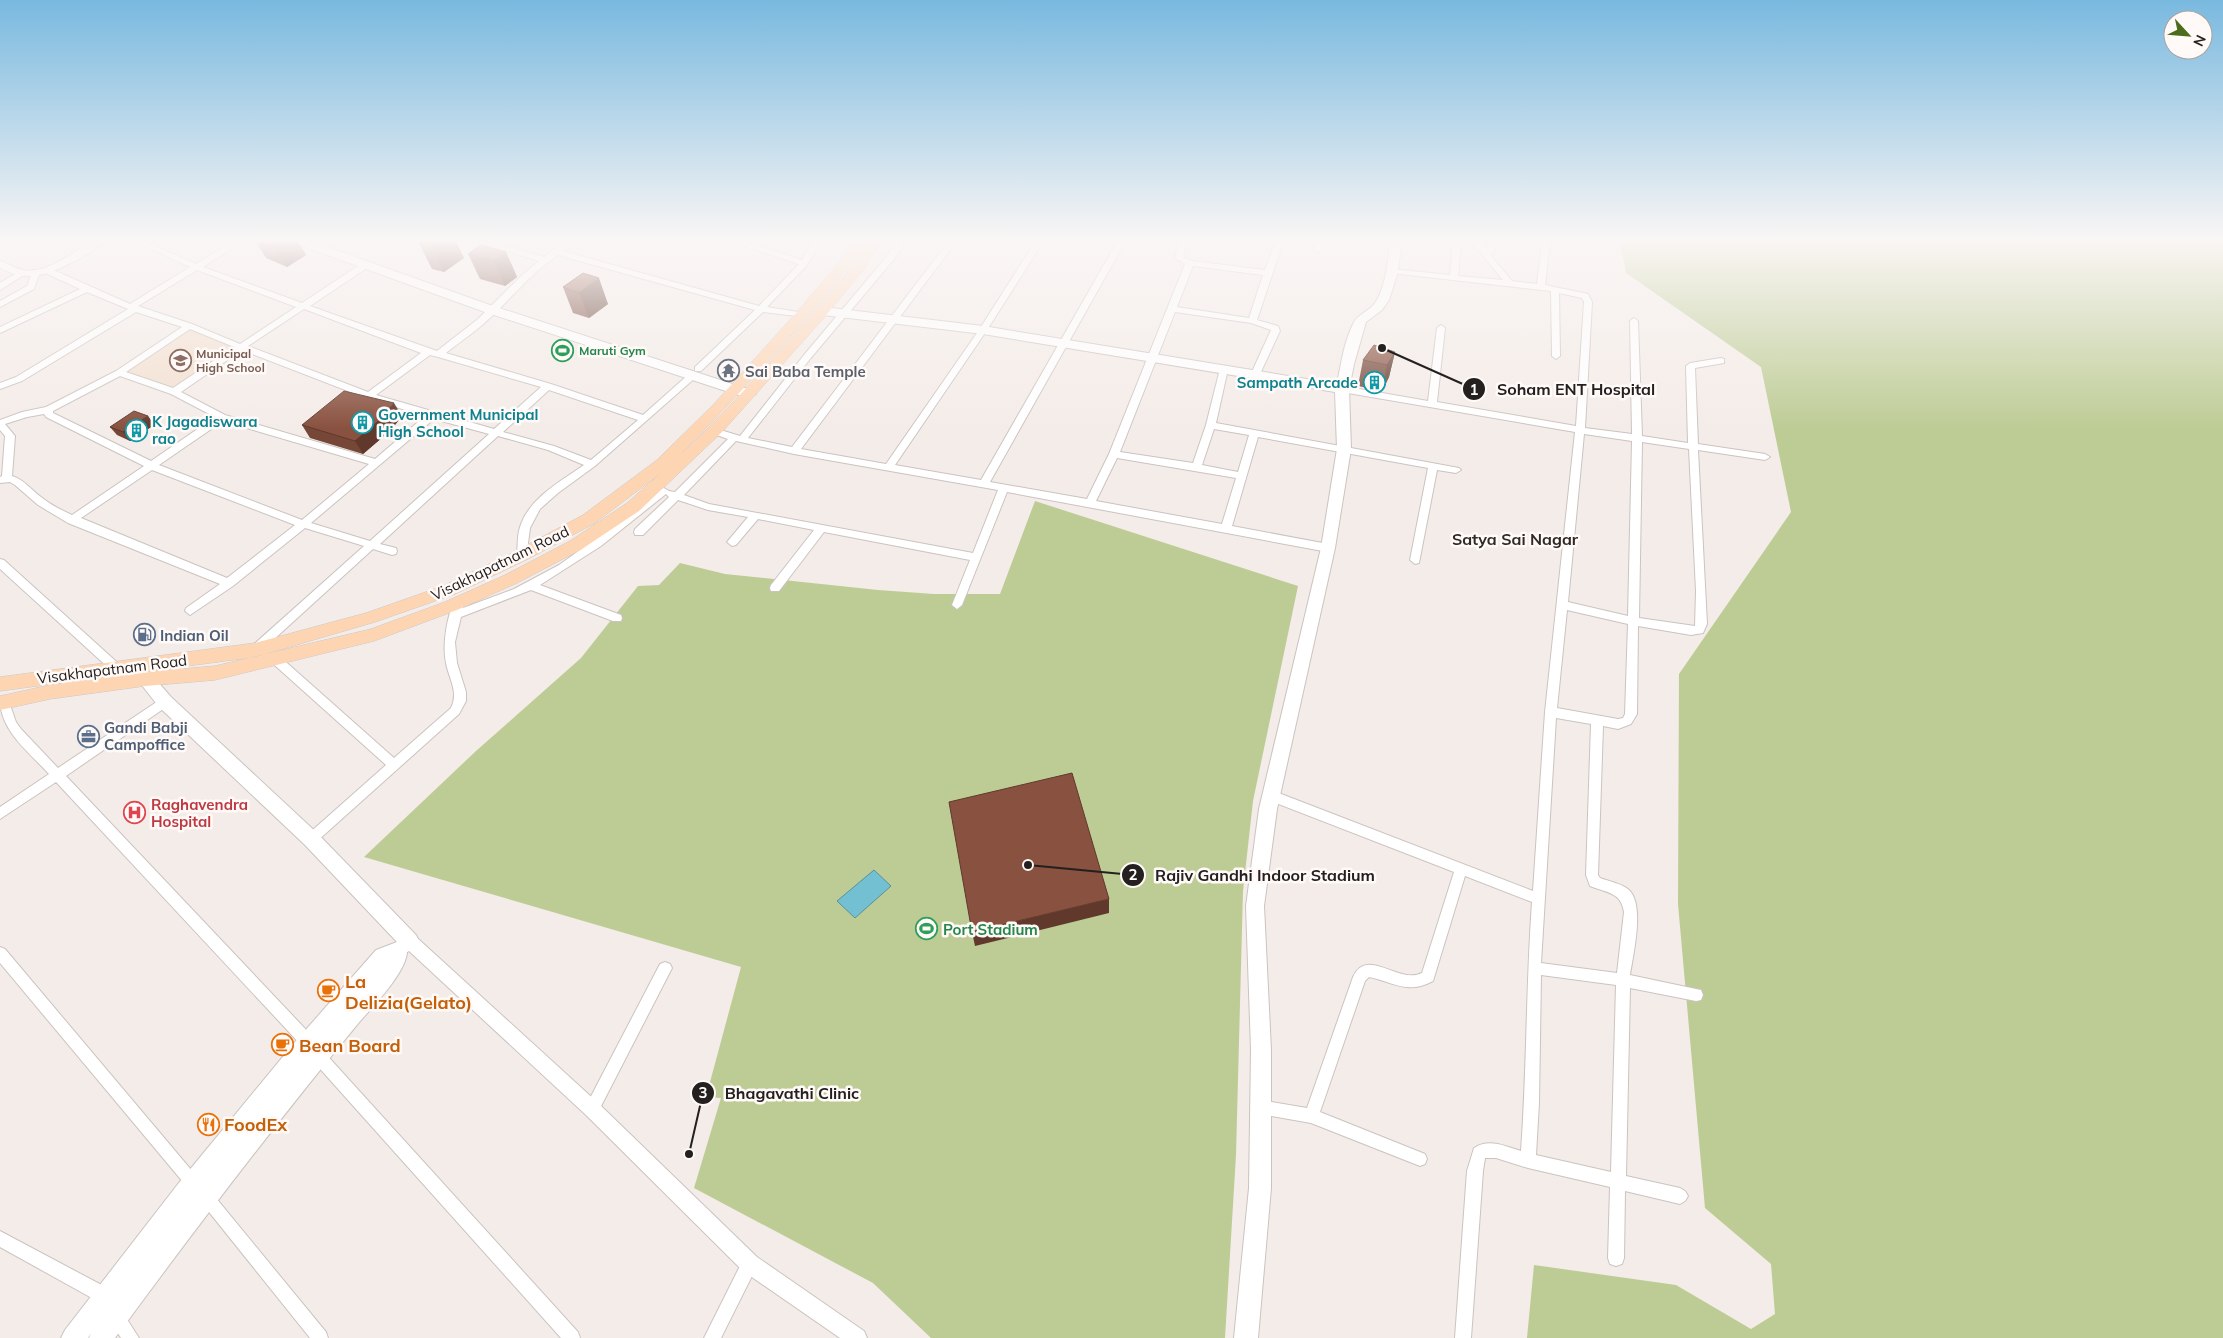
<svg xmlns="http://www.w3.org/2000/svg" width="2223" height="1338" font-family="Mulish,sans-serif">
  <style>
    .education { fill: #f3e0d0 }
    .green { fill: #bdcc95 }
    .water { fill: #72c0d2; stroke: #5a909c }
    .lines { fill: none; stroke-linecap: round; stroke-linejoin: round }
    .minor-casing { stroke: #cbc3c0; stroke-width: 2 }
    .tertiary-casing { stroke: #cbc3c0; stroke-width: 2 }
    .secondary-casing { stroke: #cbc3c0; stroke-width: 2 }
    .primary-casing { stroke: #cac9c9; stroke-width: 1 }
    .minor { fill: #fff; fill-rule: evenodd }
    .tertiary { fill: #fff; fill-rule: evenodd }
    .secondary { fill: #fff; fill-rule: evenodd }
    .primary { fill: #fed5b3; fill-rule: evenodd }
    .wall { fill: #764636 }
    .shaded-wall { fill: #60392c }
    .building { fill: #89513f; stroke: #60392c }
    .labels { text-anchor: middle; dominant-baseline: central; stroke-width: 5; stroke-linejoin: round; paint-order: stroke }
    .far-leisure-label { font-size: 12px; font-weight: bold; fill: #27864d; stroke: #fffaf8; text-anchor: start }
    .far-education-label { font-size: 12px; font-weight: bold; fill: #785e54; stroke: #fffaf8; text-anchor: start }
    .worship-label { font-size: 15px; font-weight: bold; fill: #5b616d; stroke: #fffaf8; text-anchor: start }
    .culture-label { font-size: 15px; font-weight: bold; fill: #0d838f; stroke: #fffaf8; text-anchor: start }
    .street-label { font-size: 15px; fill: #23201f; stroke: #fffaf8 }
    .service-label { font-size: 15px; font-weight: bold; fill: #4e5e75; stroke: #fffaf8; text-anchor: start }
    .health-label { font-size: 15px; font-weight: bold; fill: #be3a42; stroke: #fffaf8; text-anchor: start }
    .leisure-label { font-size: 15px; font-weight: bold; fill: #27864d; stroke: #fffaf8; text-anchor: start }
    .neighbourhood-label { font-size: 16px; font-weight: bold; fill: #302a27; stroke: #fffaf8 }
    .near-food-label { font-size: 18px; font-weight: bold; fill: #c56008; stroke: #fffaf8; text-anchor: start }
    .leader { fill: none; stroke: #23201f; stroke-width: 2 }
    .callout-dot { fill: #23201f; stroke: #fffaf8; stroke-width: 2 }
    .mark-label { font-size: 15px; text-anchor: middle; font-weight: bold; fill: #fff }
    .callout-label { font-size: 16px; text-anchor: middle; font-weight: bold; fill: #23201f; stroke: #fffaf8; stroke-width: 5; stroke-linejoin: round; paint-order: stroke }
  </style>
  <rect width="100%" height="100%" fill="#f4ece8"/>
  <path class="education" d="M188,329L236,348L174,390L125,372Z"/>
  <path class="green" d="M1620,242H2223V1338H1527L1534,1265L1676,1285L1751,1329L1775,1314L1771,1264L1705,1208L1678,904L1679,674L1791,512L1761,367L1626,273Z
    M1035,501L1298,586L1253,801L1243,891L1236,1155L1225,1338H931L873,1283L694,1188L721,1098L706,1097L741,967L364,857L476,751L581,658L638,586L659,585L680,563L725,574L878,590L934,594H1000Z"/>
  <path class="water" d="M874,870L891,886L855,918L837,901Z"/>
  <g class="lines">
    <defs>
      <path id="minor" d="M135,242H146L196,264L232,242H242L203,267L302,303L361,264H367V268L310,306L437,351L478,319L520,277L539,261L478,242H491L544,257L564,242H573L563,251L759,306L799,264L732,242H745L802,260L813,242H821L807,265L767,307L805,313V317L763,312L701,371H695V367L755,310L558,255C533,272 514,295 492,316C478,330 461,341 446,353L551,384L643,415L689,374H695V378L595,466L558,493L540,509L530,528L526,558L522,559L517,555C518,546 517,536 520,527C529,498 561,481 584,465L548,450L498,436L380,544L396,548L397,551L396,554L392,555L373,549L260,652L256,653L250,649L252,646L364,546L305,528L233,586L190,615L185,611L186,608L220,584L68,523L38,505L15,485L10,482L0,483V477L2,476L5,436L0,430V420L22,412L46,407L116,371L182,327L136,312L22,381L0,389V383L16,377L128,309L87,292L0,333V327L80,289L43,272V268H49L130,304L190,267ZM197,270L296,307L240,344L192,324L138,306ZM304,309L421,353L368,392L248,346ZM190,329L234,347L173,388L126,372ZM242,350L366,398L425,416L375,459L225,415L181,392ZM430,355L438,357L541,387L494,429L376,395ZM120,376L171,394L215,417L151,461L53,413V411ZM549,390L638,420L591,460L554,446L503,432ZM44,414L46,417L144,466L72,515C61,510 51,505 41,497C31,490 25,480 12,476L15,436L5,424L27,417ZM434,419L489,434L370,541L311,523ZM223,421L369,464L302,520L159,465ZM152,470L295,525L227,578L81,518Z
        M896,242H904L895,258L810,359L748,438L792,447L948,242H956L801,449L886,464L979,330L1035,242H1043L987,330L895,465L981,480L1117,242H1125L990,482L1087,499L1109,454L1185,264L1175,258L1179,242H1187L1183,257L1192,261L1265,270L1275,242H1283L1257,320L1278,326L1280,331L1259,376H1253L1251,374L1271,330L1251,323L1175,312L1120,452L1193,463L1206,425L1220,369L1224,366L1227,367L1228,369L1216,423L1459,468L1461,470L1456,473L1437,470L1419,563L1415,564L1410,560L1428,468L1258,437L1232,526L1328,544L1332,545L1333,548L1332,551L1328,552L1007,492L962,605L957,609L952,605L970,560L824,532L779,591H771L770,588L771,585L814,530L758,519L736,545L732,546L727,542L748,517L708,510L678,500L643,535H635L634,532L635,529L669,497L666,494L601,546L540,585L621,615L622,618L621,621H613L531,590L461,617L455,642L457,663L466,692V701L459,714L315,843L311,844L307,843L305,839L307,835L386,765L270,661L268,658L270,655H278L394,758L451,708C459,692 449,679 446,663C442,645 447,616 455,599H463L464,602L463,608L514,589L559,565L611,528L660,489L664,488L669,491L675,492L728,439L711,433V429L714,428L740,436L804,355L888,255ZM1193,266L1263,275L1249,318L1177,307ZM1214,429L1249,435L1238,472L1202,465ZM736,441L794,454L998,490L973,553L709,504L684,495ZM1117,458L1236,478L1222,524L1096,501Z
        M1315,242H1323L1321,251H1315Z
        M1453,242H1461L1458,276L1503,280L1472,242H1480L1486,249L1489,242H1497L1491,256L1512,281L1537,284L1542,242H1550L1545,285L1588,294L1592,302L1585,428L1632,434L1630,321L1634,318L1638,321L1642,436L1688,443L1686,366L1690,363L1721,358L1724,359V363L1695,368L1698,444L1765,454L1770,457L1765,460L1698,450L1707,624L1703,633L1691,635L1638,626L1637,714L1631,724L1618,729L1603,726L1598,875L1600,878C1608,881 1623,884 1629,890C1645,905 1633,955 1630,975L1696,989L1701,990L1703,995L1701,1000L1696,1001L1630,988L1626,1176L1680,1188L1685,1191L1688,1196L1685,1201L1680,1204L1625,1191L1624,1258L1622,1264L1616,1266L1610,1264L1608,1258L1610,1187L1528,1168L1496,1158H1485L1483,1171L1471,1338H1455L1467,1171L1474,1148C1489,1138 1505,1146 1521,1151C1527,1068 1526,985 1532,902L1465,876L1433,981C1407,995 1394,982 1369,977L1365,981L1320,1112L1425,1154L1427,1159L1425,1164L1420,1166L1311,1123L1260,1114L1255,1112L1253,1107L1255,1102L1260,1100L1307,1108L1353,977C1367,946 1399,985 1422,973L1454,872L1268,800L1266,796L1268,792L1272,791L1276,792L1533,891L1545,712L1575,432L1342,392L1337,389L1342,386L1428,401L1437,328L1441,325L1445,328L1437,402L1576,426L1584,302L1582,298L1559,293L1560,356L1556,359L1552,356L1551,291L1391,273L1387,271L1391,269L1450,275ZM1584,434L1632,441L1628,616L1568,602ZM1642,442L1689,449L1696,591L1695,626L1639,618ZM1567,610L1628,624L1625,714L1623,718L1618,719L1557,708ZM1556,718L1591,724L1586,875L1590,886C1607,893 1621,892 1624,912L1617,973L1541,963ZM1541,975L1616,985L1611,1172L1536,1155L1539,1103Z
        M33,270H36L40,272L34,289L0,307V301L27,286Z
        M20,271H26L27,273L0,290V283Z
        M0,559L4,560L120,665L122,668L120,671H112L0,569Z
        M4,697L8,699L16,722L21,729L58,768L161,699H169L171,702L169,705L66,776L312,1036L314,1041L312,1046L307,1048L302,1046L56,782L0,819V807L49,774C29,752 0,731 0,699Z
        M0,947L5,949L198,1178L201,1183L198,1188L193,1191L188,1188L0,963Z
        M665,962L670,964L672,968L670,972L597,1114L592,1116L587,1114L585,1109L587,1104L660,964Z
        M318,1049L323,1051L578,1332L580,1338H561L313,1061L311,1056L313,1051Z
        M206,1189L211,1192L326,1332L328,1338H310L201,1202L198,1197L201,1192Z
        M0,1231L111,1290L115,1299L113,1305L107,1307L99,1302L0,1247Z
        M750,1256L756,1258L758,1264L721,1338H704L744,1258Z
        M115,1308L121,1310L139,1338H121L107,1316L109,1310Z"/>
      <path id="tertiary" d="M91,242H103C89,256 49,276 30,276C19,277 9,272 0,268V261C8,263 14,268 22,270C45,275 72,253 91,242Z
        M409,934L415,936L598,1103L757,1257L864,1331L867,1338H840L743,1271L586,1115L409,951L402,955L396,952L394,947L396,942Z"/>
      <path id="secondary" d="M295,242H313L490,305L754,391L756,394L749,398L744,397L482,311L297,244Z
        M1390,242H1402L1397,275L1389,300L1382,310L1366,322L1354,364L1349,389L1351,449L1335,548L1277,809L1264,906L1271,1050V1188L1258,1338H1234L1249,1188L1251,1050L1246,906L1259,809L1321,548L1337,449L1335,392L983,334L823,315L817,311L823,307L983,326L1337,384C1341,364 1344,342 1353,324C1358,313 1369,312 1375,303C1386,287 1388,261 1390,242Z
        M145,673L151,674L171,697L317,833L416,935L419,941L416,947L407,949C409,971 370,1009 356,1026C272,1128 193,1232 115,1338H89L91,1333L88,1338H61L65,1330L178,1184L295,1042L376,950L397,942L305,845L159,707L137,679L139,674Z"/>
      <path id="primary" d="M853,242H865C842,279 813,311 784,344C750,382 715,419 679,456C718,420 752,382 787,343C815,311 845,279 868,242H880L865,268L822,320L722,432L639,511L582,549L517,583L457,610L374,641L215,680L145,686L50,699L0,710V696L50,685L145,672L215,666L371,629L445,602L505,575L570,541L627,503L661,473L595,523L528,559L455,594L375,622L255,657L0,691V677L255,643L366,613L443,586L516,551L583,515L657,460L713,405L797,312L842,259Z"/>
    </defs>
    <use href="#minor" class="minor-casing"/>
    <use href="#tertiary" class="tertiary-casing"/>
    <use href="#secondary" class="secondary-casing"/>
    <use href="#primary" class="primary-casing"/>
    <use href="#minor" class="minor"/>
    <use href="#tertiary" class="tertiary"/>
    <use href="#secondary" class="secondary"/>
    <use href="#primary" class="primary"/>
  </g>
  <path class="wall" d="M256,242H298L306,255L287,267L266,258Z
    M421,242H456L464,258L444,272L432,269L419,243Z
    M506,252L517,277L505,286L480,279L468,254Z
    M583,273L608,304L589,318L573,313L563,287Z
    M1395,352L1389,377L1382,391L1358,386L1363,360Z
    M148,416L154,425L130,441L117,435L110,427Z
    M402,416L391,430L363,454L310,438L302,425Z"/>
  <path class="shaded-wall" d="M272,242H298L306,255L287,267Z
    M438,242H456L464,258L444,272L431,247Z
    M506,252L517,277L505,286L494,261Z
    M599,278L608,304L589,318L579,293Z
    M1395,352L1389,377L1382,391L1387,365Z
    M394,403L402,416L391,430L363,454L355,441Z
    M148,416L154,425L130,441L123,432Z
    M1109,899V913L975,946L972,932Z"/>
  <path class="building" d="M421,242H438L431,247L419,243Z
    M481,245L506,252L494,261L468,254Z
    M583,273L599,278L579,293L563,287Z
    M1374,345L1395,352L1387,365L1363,360Z
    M344,391L394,403L383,417L355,441L302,425Z
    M134,411L148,416L123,432L110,427Z
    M1072,773L1109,899L972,932L949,802Z"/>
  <linearGradient id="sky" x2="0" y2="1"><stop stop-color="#79b9df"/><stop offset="0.56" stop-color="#faf6f5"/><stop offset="1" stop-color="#faf6f5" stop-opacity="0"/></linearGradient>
  <rect width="2223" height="429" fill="url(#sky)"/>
  <defs>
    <symbol id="stadium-ring" viewBox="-11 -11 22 22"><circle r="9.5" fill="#fffaf8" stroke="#2e9e5b" stroke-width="1.5"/><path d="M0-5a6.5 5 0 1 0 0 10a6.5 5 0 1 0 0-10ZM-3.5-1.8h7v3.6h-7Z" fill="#2e9e5b"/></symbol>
    <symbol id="school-ring" viewBox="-11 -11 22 22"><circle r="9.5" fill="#fffaf8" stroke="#8d6e63" stroke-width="1.5"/><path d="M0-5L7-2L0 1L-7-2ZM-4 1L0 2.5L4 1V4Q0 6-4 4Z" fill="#8d6e63"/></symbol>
    <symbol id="temple-ring" viewBox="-11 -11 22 22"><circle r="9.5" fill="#fffaf8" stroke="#6b7280" stroke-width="1.5"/><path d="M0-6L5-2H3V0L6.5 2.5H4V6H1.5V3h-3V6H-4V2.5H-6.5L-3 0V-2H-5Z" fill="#6b7280"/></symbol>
    <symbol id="building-ring" viewBox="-11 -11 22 22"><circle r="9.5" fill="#fffaf8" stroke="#0f9aa8" stroke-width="1.5"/><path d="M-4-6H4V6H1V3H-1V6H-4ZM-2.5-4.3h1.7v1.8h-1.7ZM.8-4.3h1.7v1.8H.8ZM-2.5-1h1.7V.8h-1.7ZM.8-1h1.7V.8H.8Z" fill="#0f9aa8"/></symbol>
    <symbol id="fuel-ring" viewBox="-11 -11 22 22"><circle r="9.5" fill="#fffaf8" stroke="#5c6f8a" stroke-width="1.5"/><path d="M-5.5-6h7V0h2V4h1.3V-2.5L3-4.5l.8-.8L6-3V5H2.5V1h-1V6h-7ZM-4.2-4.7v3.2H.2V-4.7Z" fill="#5c6f8a"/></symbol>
    <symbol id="office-ring" viewBox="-11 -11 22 22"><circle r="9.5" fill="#fffaf8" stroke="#5c6f8a" stroke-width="1.5"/><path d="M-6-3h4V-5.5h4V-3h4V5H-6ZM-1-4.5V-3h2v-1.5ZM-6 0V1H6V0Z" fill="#5c6f8a"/></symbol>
    <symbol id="hospital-ring" viewBox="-11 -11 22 22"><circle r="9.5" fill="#fffaf8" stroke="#e0444e" stroke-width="1.5"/><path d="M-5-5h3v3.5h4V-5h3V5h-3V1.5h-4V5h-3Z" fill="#e0444e"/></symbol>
    <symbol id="cafe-ring" viewBox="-11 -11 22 22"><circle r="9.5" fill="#fffaf8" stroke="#e8710a" stroke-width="1.5"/><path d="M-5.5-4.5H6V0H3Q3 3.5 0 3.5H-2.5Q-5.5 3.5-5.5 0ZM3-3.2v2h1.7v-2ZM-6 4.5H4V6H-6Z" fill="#e8710a"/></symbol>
    <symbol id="restaurant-ring" viewBox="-11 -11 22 22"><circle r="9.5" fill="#fffaf8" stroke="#e8710a" stroke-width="1.5"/><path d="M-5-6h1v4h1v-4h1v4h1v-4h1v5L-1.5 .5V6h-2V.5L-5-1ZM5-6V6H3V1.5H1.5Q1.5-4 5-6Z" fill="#e8710a"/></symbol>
  </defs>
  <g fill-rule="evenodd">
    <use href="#stadium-ring" x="550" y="338" width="25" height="25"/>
    <use href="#school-ring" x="168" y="348" width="25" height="25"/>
    <use href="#temple-ring" x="716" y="358" width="25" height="25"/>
    <use href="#building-ring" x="1362" y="370" width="25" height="25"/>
    <use href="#building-ring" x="350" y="410" width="25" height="25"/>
    <use href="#building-ring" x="124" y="418" width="25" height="25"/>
    <use href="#fuel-ring" x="132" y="622" width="25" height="25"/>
    <use href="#office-ring" x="76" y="724" width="25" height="25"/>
    <use href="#hospital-ring" x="122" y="800" width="25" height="25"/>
    <use href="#stadium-ring" x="914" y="916" width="25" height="25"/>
    <use href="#cafe-ring" x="316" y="978" width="25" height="25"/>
    <use href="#cafe-ring" x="270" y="1032" width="25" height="25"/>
    <use href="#restaurant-ring" x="196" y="1112" width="25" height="25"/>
  </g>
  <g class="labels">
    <g class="far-leisure-label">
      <text x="579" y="350">Maruti Gym</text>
    </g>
    <g class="far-education-label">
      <text x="196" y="353">Municipal<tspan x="196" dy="14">High School</tspan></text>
    </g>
    <g class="worship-label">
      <text x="745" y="371">Sai Baba Temple</text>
    </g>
    <g class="culture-label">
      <text x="1358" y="382" text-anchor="end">Sampath Arcade</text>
      <text x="378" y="414">Government Municipal<tspan x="378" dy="17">High School</tspan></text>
      <text x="152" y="421">K Jagadiswara<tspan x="152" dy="17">rao</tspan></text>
    </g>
    <g class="street-label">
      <text transform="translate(500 563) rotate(-26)">Visakhapatnam Road</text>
      <text transform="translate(112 669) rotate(-7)">Visakhapatnam Road</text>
    </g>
    <g class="service-label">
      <text x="160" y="635">Indian Oil</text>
      <text x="104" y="727">Gandi Babji<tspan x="104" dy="17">Campoffice</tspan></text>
    </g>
    <g class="health-label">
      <text x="151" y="804">Raghavendra<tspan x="151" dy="17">Hospital</tspan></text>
    </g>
    <g class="leisure-label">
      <text x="943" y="929">Port Stadium</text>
    </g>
    <g class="neighbourhood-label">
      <text x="1515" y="539">Satya Sai Nagar</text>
    </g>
    <g class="near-food-label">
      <text x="345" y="981">La<tspan x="345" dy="21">Delizia(Gelato)</tspan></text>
      <text x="299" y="1045">Bean Board</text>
      <text x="224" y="1124">FoodEx</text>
    </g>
  </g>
  <path class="leader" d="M1382 348L1474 389M1028 865L1133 875M689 1154L703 1093"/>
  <g class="callout-dot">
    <circle cx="1382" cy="348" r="5"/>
    <circle cx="1028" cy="865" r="5"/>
    <circle cx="689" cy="1154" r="5"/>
    <circle cx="1474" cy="389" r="12"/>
    <circle cx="1133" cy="875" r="12"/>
    <circle cx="703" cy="1093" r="12"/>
  </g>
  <g class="mark-label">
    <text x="1474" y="395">1</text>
    <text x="1133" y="880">2</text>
    <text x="703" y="1098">3</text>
  </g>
  <g class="callout-label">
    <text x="1576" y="395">Soham ENT Hospital</text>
    <text x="1265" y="881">Rajiv Gandhi Indoor Stadium</text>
    <text x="792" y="1099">Bhagavathi Clinic</text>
  </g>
  <g transform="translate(2188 35) rotate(116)"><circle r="24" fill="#fffaf8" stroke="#a7a3a1"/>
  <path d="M0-4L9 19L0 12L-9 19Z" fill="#4e6a1d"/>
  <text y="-8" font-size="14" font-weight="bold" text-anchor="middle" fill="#23201f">N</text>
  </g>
</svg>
